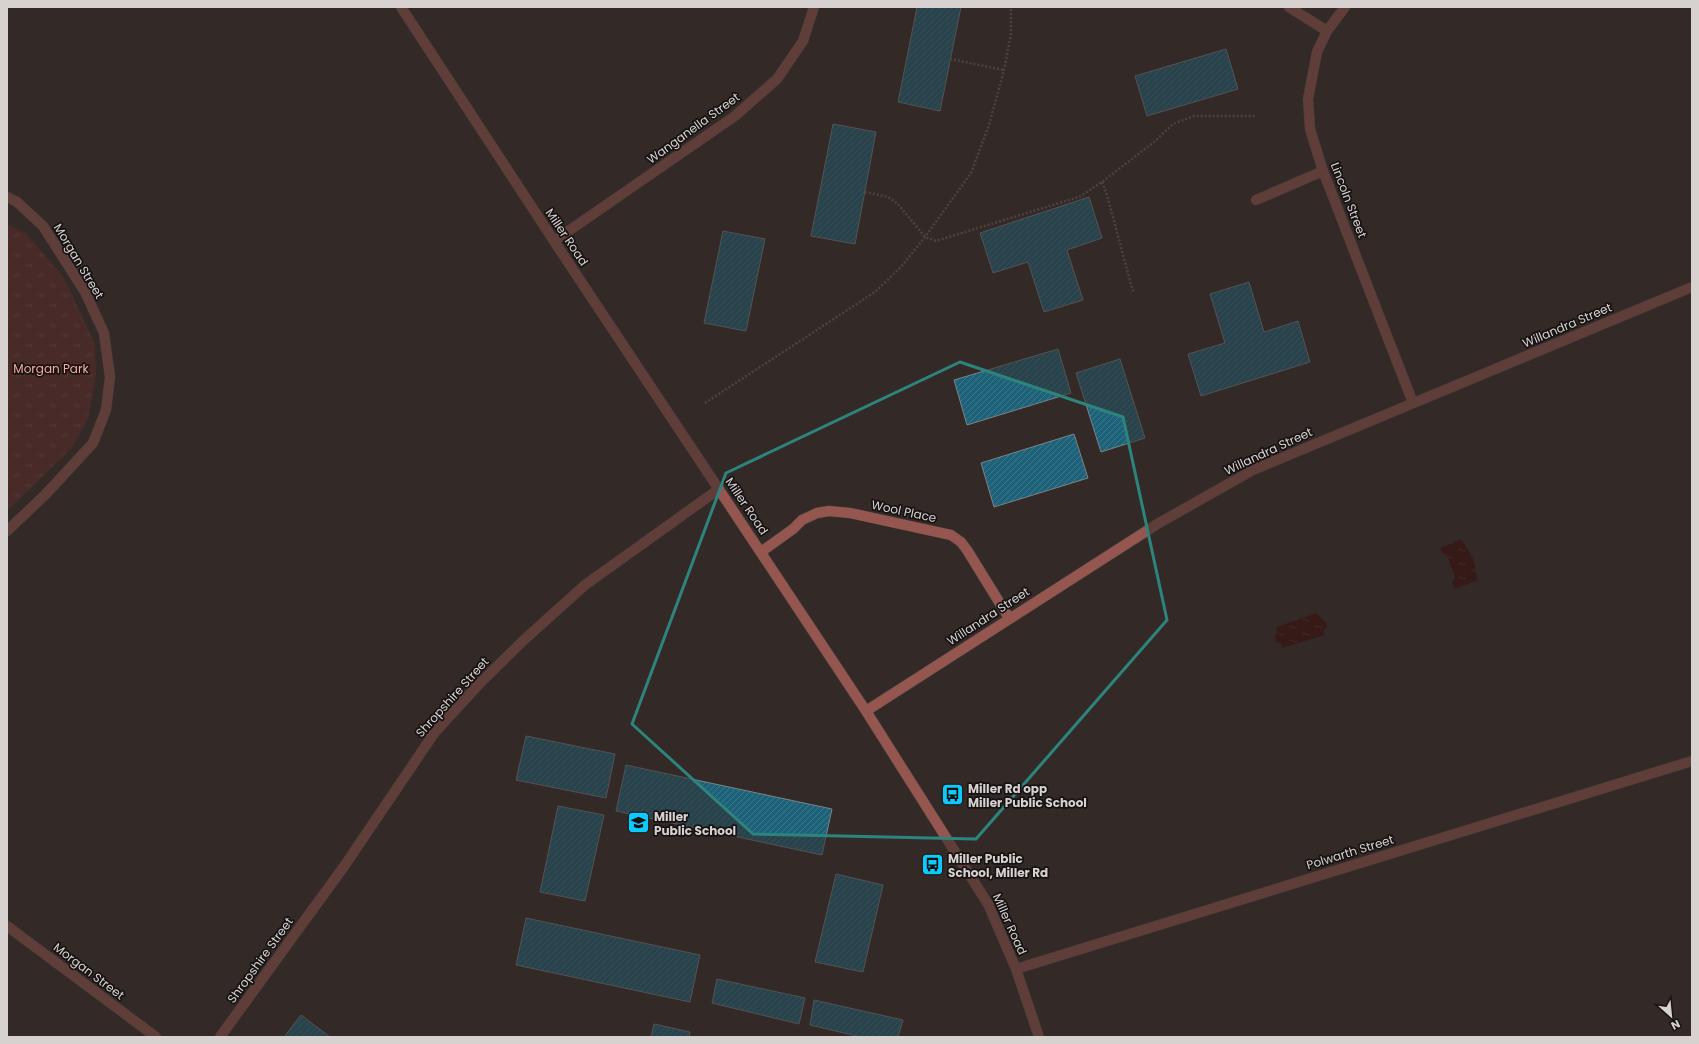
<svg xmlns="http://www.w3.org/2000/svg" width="1699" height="1044" font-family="Poppins,sans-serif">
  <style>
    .park { fill: url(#park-tufts) }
    .water { fill: url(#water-ripples) }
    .building { fill: url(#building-hatch); stroke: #7a8488 }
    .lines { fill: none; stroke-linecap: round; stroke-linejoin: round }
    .minor-casing { stroke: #4d4543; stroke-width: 11 }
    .path { stroke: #6a6260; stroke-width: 2.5; stroke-dasharray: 2 2; stroke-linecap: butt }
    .minor { stroke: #94564e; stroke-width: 10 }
    .marked { fill: none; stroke: #2d847d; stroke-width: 3; stroke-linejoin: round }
    .labels { text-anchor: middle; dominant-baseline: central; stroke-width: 3.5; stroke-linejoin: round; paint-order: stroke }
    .street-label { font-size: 12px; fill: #d7d1d0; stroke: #171313 }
    .park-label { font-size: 12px; fill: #f9aba0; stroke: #171313 }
    .poi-label { font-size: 12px; font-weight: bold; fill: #d7d1d0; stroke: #171313; text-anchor: start }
  </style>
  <defs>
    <pattern id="park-tufts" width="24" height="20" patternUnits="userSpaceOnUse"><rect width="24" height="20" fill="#622e28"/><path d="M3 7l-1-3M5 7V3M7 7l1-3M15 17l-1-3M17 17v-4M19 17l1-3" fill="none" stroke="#784b46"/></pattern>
    <pattern id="water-ripples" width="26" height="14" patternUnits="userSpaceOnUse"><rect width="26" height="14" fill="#380806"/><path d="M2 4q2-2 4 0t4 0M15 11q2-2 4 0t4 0" fill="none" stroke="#542b29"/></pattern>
    <pattern id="building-hatch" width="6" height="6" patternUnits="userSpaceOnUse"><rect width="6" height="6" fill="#1d6278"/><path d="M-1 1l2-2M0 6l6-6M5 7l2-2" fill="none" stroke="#3d778a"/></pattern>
  </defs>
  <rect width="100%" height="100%" fill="#332a28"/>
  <path class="park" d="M8,225L26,233L64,278L95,344L96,375L88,419L71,449L7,511Z"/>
  <path class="water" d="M1461,539L1473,558L1478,580L1455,589L1452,582L1455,577L1446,554L1442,553L1440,548Z
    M1317,613C1320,620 1327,619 1327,627L1323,631L1325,635L1282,648L1281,644L1276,642L1275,634L1277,632L1276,627Z"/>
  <path class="building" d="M917,7H961L940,111L898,102Z
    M1226,49L1238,89L1147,116L1135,76Z
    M833,124L876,132L855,244L811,236Z
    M1089,197L1102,238L1067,250L1083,300L1044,312L1028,262L993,273L980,233Z
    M723,231L765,239L746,331L704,323Z
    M1249,282L1264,332L1298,321L1310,362L1201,396L1188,354L1225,343L1210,294Z
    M1058,349L1071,393L967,425L954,380Z
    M1120,359L1145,438L1101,452L1076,373Z
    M1074,434L1088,478L994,507L981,463Z
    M526,736L615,754L606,798L516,780Z
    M626,765L832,809L822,855L616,811Z
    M558,806L604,815L585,901L540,892Z
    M836,874L883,885L863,972L815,962Z
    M526,918L700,955L690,1002L516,965Z
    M717,979L805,998L799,1024L712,1003Z
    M814,1000L903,1020L898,1037H861L810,1025Z
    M301,1015L330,1037H284Z
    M654,1024L690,1032L689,1037H651Z"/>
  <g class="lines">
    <defs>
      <path id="minor" d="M401,7L554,241L866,711L988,904L1016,969L1039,1037
        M1289,7L1327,31
        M1345,7L1327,31L1317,52L1308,99L1310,129L1323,171L1413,403
        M7,197L17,202L43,226L85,292L104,333L110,377L106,410L93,443L46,494L7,531
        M1256,200L1323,171
        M554,241L735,116L777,79L803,41L814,7
        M761,552L793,529L802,520L817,513L829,511L850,513L951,535L961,542L967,550L1009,618
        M866,711L1159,523L1253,470L1692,287
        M7,926L156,1037
        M1016,969L1692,761
        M220,1037L345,865L435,732L480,683L525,639L585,585L719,489"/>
    </defs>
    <use href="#minor" class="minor-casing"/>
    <path class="path" d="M950,59L1004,70
      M1102,182L1107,195L1133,292
      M865,192L888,197L898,204L925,237L936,241L1079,197L1102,182L1154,142L1173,124L1194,116H1255
      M705,403L875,292L901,267L925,237L971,173L989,125L1004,70L1011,34V7"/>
    <use href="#minor" class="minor"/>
  </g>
  <path d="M0 0H1699V1044H0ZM960,362L1123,417L1167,620L976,839L753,834L632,724L726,473Z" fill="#332a28" fill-opacity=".55" fill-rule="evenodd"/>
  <path class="marked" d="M960,362L1123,417L1167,620L976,839L753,834L632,724L726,473Z"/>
  <defs>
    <symbol id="bus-square" viewBox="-11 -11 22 22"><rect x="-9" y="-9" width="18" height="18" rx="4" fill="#0ecafa" stroke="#171313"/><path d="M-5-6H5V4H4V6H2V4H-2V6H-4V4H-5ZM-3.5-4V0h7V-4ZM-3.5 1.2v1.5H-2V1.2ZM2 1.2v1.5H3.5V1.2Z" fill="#111"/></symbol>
    <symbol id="school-square" viewBox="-11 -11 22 22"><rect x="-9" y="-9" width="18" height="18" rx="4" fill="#0ecafa" stroke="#171313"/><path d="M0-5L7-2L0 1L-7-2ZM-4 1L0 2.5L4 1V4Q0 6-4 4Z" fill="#111"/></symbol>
  </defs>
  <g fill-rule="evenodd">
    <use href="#bus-square" x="940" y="782" width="25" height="25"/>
    <use href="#school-square" x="626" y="810" width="25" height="25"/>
    <use href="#bus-square" x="920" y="852" width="25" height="25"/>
  </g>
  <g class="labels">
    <g class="street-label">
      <text transform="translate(693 128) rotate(-36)">Wanganella Street</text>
      <text transform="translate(1349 200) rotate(69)">Lincoln Street</text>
      <text transform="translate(567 237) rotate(56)">Miller Road</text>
      <text transform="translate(79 261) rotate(59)">Morgan Street</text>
      <text transform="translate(1567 325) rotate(-23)">Willandra Street</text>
      <text transform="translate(1268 451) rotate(-25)">Willandra Street</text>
      <text transform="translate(747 506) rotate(56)">Miller Road</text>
      <text transform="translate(904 511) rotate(12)">Wool Place</text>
      <text transform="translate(988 616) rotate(-33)">Willandra Street</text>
      <text transform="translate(452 697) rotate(-48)">Shropshire Street</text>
      <text transform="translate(1350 852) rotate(-17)">Polwarth Street</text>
      <text transform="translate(1010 924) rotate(66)">Miller Road</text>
      <text transform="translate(260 960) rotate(-54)">Shropshire Street</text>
      <text transform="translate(89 971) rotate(37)">Morgan Street</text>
    </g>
    <g class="park-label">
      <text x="51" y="368">Morgan Park</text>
    </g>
    <g class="poi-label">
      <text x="968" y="788">Miller Rd opp<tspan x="968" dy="14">Miller Public School</tspan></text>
      <text x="654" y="816">Miller<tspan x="654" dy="14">Public School</tspan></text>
      <text x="948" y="858">Miller Public<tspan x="948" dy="14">School, Miller Rd</tspan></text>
    </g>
  </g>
  <rect width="1699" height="1044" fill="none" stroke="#d7d1d0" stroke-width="16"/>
  <g transform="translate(1671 1016) rotate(153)" stroke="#171313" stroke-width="3" paint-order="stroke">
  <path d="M0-3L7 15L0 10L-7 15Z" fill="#d7d1d0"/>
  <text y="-6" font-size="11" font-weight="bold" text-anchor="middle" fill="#d7d1d0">N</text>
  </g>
</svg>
